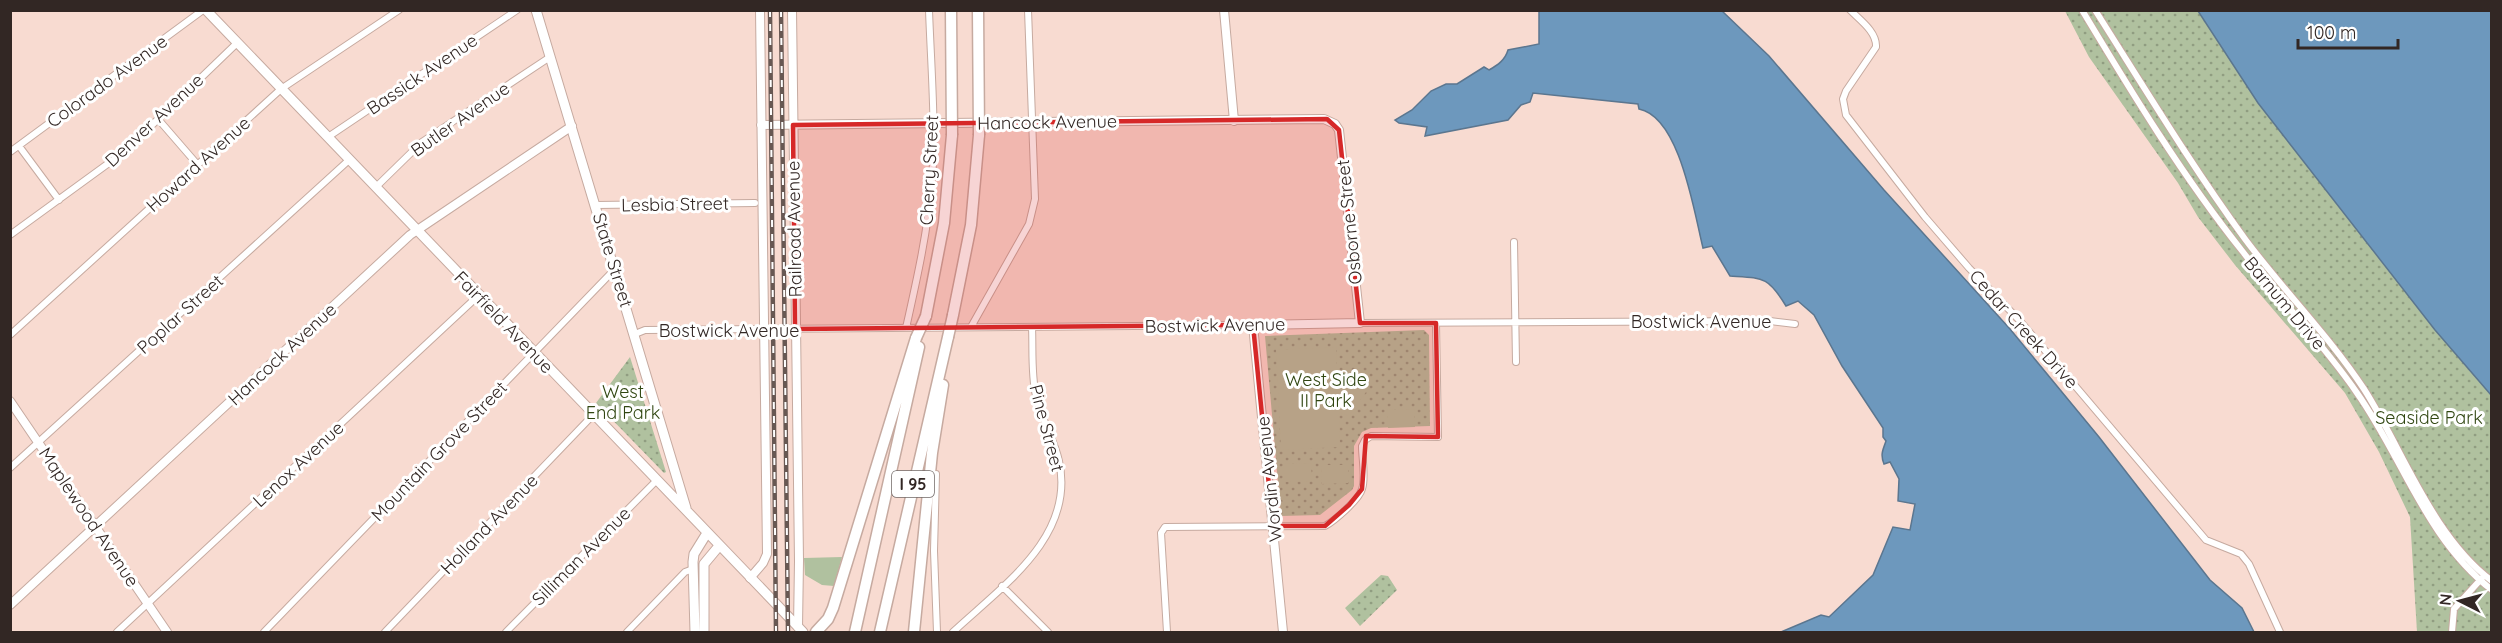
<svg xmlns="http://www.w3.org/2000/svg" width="2502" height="643" font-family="Quicksand,sans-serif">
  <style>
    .park { fill: url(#park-dots) }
    .garden { fill: #b0c19f }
    .water { fill: #6d98bd; stroke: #5b768f; stroke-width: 1.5 }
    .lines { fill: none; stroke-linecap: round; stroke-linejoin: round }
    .minor-casing { stroke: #c6aaa0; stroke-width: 8 }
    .tertiary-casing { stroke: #c6aaa0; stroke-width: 10 }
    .secondary-casing { stroke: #c6aaa0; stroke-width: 11 }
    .motorway-casing { stroke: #c6aaa0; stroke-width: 13 }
    .minor { stroke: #fff; stroke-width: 6 }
    .tertiary { stroke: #fff; stroke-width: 8 }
    .secondary { stroke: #fff; stroke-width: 9 }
    .motorway { stroke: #fff; stroke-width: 10 }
    .rail-casing { stroke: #685853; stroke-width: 4.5 }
    .rail { stroke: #fff; stroke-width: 2; stroke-dasharray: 7; stroke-linecap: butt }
    .motorway-bridge-casing { stroke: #c6aaa0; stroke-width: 13; stroke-linecap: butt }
    .motorway-bridge { stroke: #fff; stroke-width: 10 }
    .marked { fill: #d62828; fill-opacity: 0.2; stroke: #d62828; stroke-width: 4.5; stroke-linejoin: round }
    .labels { text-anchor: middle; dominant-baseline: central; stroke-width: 6; stroke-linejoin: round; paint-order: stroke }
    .shield { fill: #fff; stroke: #706866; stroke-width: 1.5 }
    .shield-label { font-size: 16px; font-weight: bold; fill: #322724 }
    .street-label { font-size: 18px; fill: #322724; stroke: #fff }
    .park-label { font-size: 18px; fill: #304611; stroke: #fff }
  </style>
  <defs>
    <pattern id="park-dots" width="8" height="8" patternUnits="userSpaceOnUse" patternTransform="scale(1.5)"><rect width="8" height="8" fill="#b0c19f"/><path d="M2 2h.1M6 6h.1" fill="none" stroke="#909d81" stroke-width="1.8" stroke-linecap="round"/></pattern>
  </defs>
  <rect width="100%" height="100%" fill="#f8dbd1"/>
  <path class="park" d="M2065,11H2198L2258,103L2435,330L2491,395V632H2417L2410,517L2379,452L2345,393L2235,265L2198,217L2178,183L2089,57Z
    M1424,330L1429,335L1430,426L1371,428L1362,432L1354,446V486L1352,490L1320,515L1281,516L1265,336Z
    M630,357L666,472L664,473L596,403Z
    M1381,575L1388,576L1397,590L1360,626L1345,608Z"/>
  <path class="garden" d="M1336,347L1337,379L1343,374L1367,386L1366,392L1349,416L1339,412L1340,447L1281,450L1276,350Z
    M1414,409L1415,427L1388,428L1387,410Z
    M1311,463L1312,481L1285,482V464Z
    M1321,465H1348V483L1322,484Z
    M842,557L834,586L822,585L805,575L804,558Z"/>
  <path class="water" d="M1539,11H1722L1769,56L1884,190L2010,329L2099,437L2210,580L2242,608L2254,632H1781L1821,615L1829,617L1873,575L1893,527L1910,530L1915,504L1898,501L1899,479L1890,462L1884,464C1880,454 1883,450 1886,441L1883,437V428L1842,366L1814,315L1798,301L1786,306C1768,276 1763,278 1730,276L1712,246L1703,248C1694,212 1680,117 1639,109L1638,104L1533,93L1530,102L1521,105L1508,120L1425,136L1427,127L1399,123L1395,120L1412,110L1431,91L1446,84H1457L1484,67L1489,70C1498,65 1505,60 1508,50L1539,44Z
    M2198,11H2491V395L2435,330L2258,103Z"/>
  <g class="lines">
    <defs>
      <path id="minor" d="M1850,10C1860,20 1877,32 1876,47L1846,91L1843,99L1846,115L1925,217L1969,268L2020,321L2206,540L2241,554L2249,564L2280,632
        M2082,10C2132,93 2183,177 2243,252C2280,300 2323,343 2357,393C2403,458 2426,539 2492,590
        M2095,10C2144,87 2191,165 2245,239C2283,290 2329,336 2364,389C2403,450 2432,536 2492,581
        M158,119L197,164
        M328,137L517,10
        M19,146L59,200
        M10,152L203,10
        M376,187L422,142L550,57
        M596,205L755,203
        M10,235L124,152L236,44
        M1514,242L1516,362
        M1360,323L1770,321L1795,324
        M971,327L1029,224L1035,199L1028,10
        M906,328C917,279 928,230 932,180C936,124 931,67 929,10
        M635,334L645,330L1253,325
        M10,335L281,89L399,10
        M10,468L349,160
        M936,474L934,551L937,632
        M1002,586L1048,632
        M117,632L479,295
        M264,632L615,269
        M385,632L593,415
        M506,632L657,480
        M627,632L685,572L693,569
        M953,632C1001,587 1076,537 1059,461C1054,438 1041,419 1036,396C1031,374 1033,349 1032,327
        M1167,632L1161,533L1165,527L1325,526C1334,521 1359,500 1362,489C1366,478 1362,459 1362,446L1365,440L1371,436L1438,437L1436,323
        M2452,632L2454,609L2482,578"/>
      <path id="tertiary" d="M792,10L799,561L798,627
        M1224,10L1234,121
        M761,125L1324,119L1335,124L1339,130L1360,323L1253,325L1283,632
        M10,401L167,632
        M750,578L763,563L767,554L760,10
        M10,605L410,235L572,126"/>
      <path id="secondary" d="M206,10L803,632
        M536,10L686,508
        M695,632L693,562L694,554L707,533
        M704,632V564L719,546"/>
      <path id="motorway" d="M953,315L971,225L979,135
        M926,316L944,223L952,135
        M816,632L828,619L833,608L916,338
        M855,632L919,347
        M880,632L948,337
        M914,632L932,453L943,385"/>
    </defs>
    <use href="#minor" class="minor-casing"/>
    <use href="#tertiary" class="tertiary-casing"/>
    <use href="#secondary" class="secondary-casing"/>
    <use href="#motorway" class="motorway-casing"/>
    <use href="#minor" class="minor"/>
    <use href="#tertiary" class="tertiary"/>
    <use href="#secondary" class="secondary"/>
    <use href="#motorway" class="motorway"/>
    <defs>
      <path id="rail" d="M770,10L776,632
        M781,10L788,632"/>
    </defs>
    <use href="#rail" class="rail-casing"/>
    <use href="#rail" class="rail"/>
    <defs>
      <path id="motorway-bridge" d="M951,10L952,135
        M978,10L979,135
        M948,337L953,315
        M916,338L926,316"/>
    </defs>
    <use href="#motorway-bridge" class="motorway-bridge-casing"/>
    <use href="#motorway-bridge" class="motorway-bridge"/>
  </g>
  <path class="marked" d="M1327,119L1339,130L1360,323H1436L1438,437L1366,436L1362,489L1349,505L1325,526H1273L1253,325L795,329L793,125Z"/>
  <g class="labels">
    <rect class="shield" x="892" y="471" width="42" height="26" rx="4.5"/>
    <g class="shield-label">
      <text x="913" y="484">I 95</text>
    </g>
    <g class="street-label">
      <text transform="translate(422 74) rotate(-34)">Bassick Avenue</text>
      <text transform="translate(107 81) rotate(-36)">Colorado Avenue</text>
      <text transform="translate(460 119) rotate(-35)">Butler Avenue</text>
      <text transform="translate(154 120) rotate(-43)">Denver Avenue</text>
      <text transform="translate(1047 122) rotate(-1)">Hancock Avenue</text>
      <text transform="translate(198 164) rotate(-42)">Howard Avenue</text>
      <text transform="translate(929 170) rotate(-87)">Cherry Street</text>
      <text transform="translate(675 204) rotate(-1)">Lesbia Street</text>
      <text transform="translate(1349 222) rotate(-96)">Osborne Street</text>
      <text transform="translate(794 229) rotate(-91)">Railroad Avenue</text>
      <text transform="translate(613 260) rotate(73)">State Street</text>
      <text transform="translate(2285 303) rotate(50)">Barnum Drive</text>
      <text transform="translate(180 314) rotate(-42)">Poplar Street</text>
      <text x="1701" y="321">Bostwick Avenue</text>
      <text transform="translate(504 322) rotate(46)">Fairfield Avenue</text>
      <text transform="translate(1215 325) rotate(-1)">Bostwick Avenue</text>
      <text transform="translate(2024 329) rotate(48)">Cedar Creek Drive</text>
      <text x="729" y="330">Bostwick Avenue</text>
      <text transform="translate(282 354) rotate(-43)">Hancock Avenue</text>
      <text transform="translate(1047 428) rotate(75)">Pine Street</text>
      <text transform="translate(439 451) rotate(-46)">Mountain Grove Street</text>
      <text transform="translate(298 464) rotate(-43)">Lenox Avenue</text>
      <text transform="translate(1269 479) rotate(-96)">Wordin Avenue</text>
      <text transform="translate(89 517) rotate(56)">Maplewood Avenue</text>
      <text transform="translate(489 524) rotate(-46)">Holland Avenue</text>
      <text transform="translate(581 556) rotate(-45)">Silliman Avenue</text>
    </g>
    <g class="park-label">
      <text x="1326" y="379">West Side<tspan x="1326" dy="21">II Park</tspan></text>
      <text x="623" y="391">West<tspan x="623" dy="21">End Park</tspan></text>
      <text x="2429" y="417">Seaside Park</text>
    </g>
  </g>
  <rect width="2502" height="643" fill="none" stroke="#322724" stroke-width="24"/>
  <g transform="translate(2460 601) rotate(276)" stroke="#ffffff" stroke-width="4.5" paint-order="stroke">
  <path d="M0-4.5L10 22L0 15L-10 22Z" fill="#322724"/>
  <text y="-9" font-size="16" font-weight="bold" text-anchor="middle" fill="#322724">N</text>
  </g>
  <path d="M2298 39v9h100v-9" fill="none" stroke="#322724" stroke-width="3"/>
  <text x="2307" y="39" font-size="18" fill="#322724" stroke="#ffffff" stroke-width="4.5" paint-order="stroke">100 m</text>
</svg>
